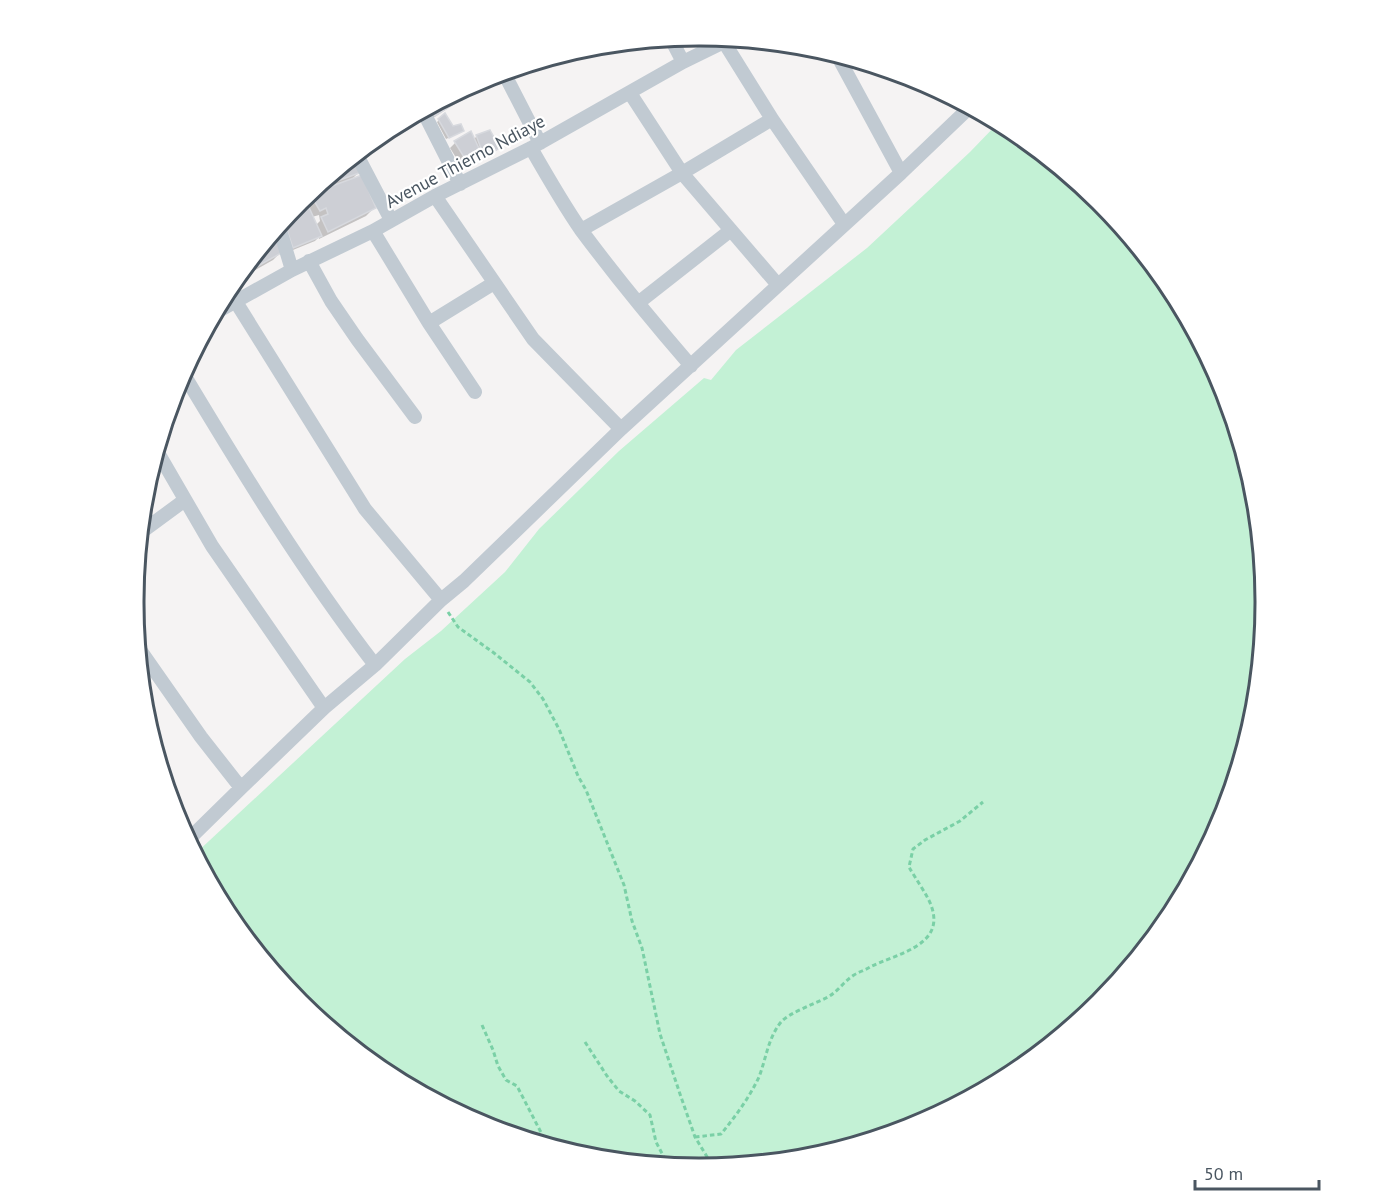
<svg xmlns="http://www.w3.org/2000/svg" width="1399" height="1204" font-family="'PT Sans',sans-serif">
  <style>
    .green { fill: #c3f1d5 }
    .shadow { fill: #0003; fill-rule: evenodd }
    .building { fill: #cdcfd5; stroke: #d7d9de; stroke-width: 1.5 }
    .lines { fill: none; stroke-linecap: round; stroke-linejoin: round }
    .path { stroke: #7ad0a6; stroke-width: 3; stroke-dasharray: 4.5 3; stroke-linecap: butt }
    .street { stroke: #c1cad2; stroke-width: 14 }
    .labels { text-anchor: middle; dominant-baseline: central; stroke-width: 4.5; stroke-linejoin: round; paint-order: stroke }
    .street-label { font-size: 18px; fill: #4a5661; stroke: #fff }
    .rim { fill: none; stroke: #4a5661; stroke-width: 3 }
  </style>
  <rect width="100%" height="100%" fill="#f5f3f3"/>
  <path class="green" d="M998,123L1014,132L1100,202L1170,288L1223,386L1255,492L1265,602L1255,713L1222,819L1170,917L1099,1002L1014,1073L916,1125L810,1157L699,1168L589,1157L483,1125L385,1072L299,1002L229,916L195,854L405,659L441,631L505,572L539,529L619,451L704,378L711,380L736,350L867,248L970,152Z"/>
  <path class="shadow" d="M500,78L495,83L468,95L464,89L483,79Z
    M460,92L455,96L458,100L453,105L430,120L424,111Z
    M444,115L452,128L463,131L446,139L437,122Z
    M470,133L473,140L477,136L498,148L493,153L479,161L476,154L460,164L450,148L455,143Z
    M353,158L360,171L350,181L374,208L366,216L319,239V237L315,241L288,252L279,226L300,202L303,199V203L308,198L307,195ZM319,215L320,221L316,225L312,217Z
    M274,232L281,252L273,260L241,278L240,276L234,281Z"/>
  <path class="building" d="M499,74L501,78L473,91L470,86L483,79Z
    M461,91L457,97L460,100L435,116L430,108Z
    M445,113L453,126L461,124L464,131L449,138L438,119Z
    M490,130L500,148L484,157L476,135Z
    M471,131L481,153L467,162L454,141Z
    M354,157L362,172L315,189Z
    M362,175L376,208L328,232L321,217L328,214L326,208L320,211L310,194Z
    M305,197L304,207L293,209Z
    M308,205L322,236L293,248L284,221L291,212Z
    M276,231L283,252L249,271L246,266Z"/>
  <g class="lines">
    <path class="path" d="M448,612L458,627L494,653L530,682L543,699L559,729L578,776L586,790L624,885L632,921L642,948L660,1034L680,1094L695,1137L712,1165V1167
      M482,1025L493,1050L498,1066L506,1080L517,1086L547,1144
      M585,1042L607,1076L619,1091L635,1101L650,1115L656,1142L668,1165
      M695,1137L721,1134C735,1117 749,1098 759,1077C766,1059 768,1038 781,1022C789,1013 814,1004 826,998C838,992 843,982 854,975C859,972 865,970 870,967C896,954 944,946 932,908C929,897 915,878 909,867L913,849L925,840L960,821L983,802"/>
    <path class="street" d="M671,39L683,62
      M724,42L772,119L844,224
      M837,55L901,173
      M504,73L540,143
      M630,93L682,173L778,285
      M423,111L460,184
      M531,148C547,176 563,204 581,230C616,277 653,322 691,366
      M357,155L391,220
      M435,196L533,339L621,429
      M279,227L292,270
      M581,230L682,173L772,119
      M373,231L429,323L475,392
      M309,261L331,301L357,339L415,417
      M236,302L365,509L441,600
      M638,303L731,230
      M215,313L292,270L373,231L435,196L531,148L683,62L730,39
      M429,323L494,283
      M183,373C243,473 304,573 375,665
      M157,451L212,546L324,708
      M140,533L185,500
      M138,647L201,737L241,788
      M188,840L241,788L324,708L375,665L441,600L464,581L621,429L901,173L969,108"/>
  </g>
  <g class="labels">
    <g class="street-label">
      <text transform="translate(465 161) rotate(-28)">Avenue Thierno Ndiaye</text>
    </g>
  </g>
  <path d="M0 0H1399V1204H0ZM699 46H700A555 555 0 0 1 1255 601V603A555 555 0 0 1 700 1158H699A555 555 0 0 1 144 603V601A555 555 0 0 1 699 46Z" fill="#fff" fill-rule="evenodd"/>
  <path class="rim" d="M699 46H700A555 555 0 0 1 1255 601V603A555 555 0 0 1 700 1158H699A555 555 0 0 1 144 603V601A555 555 0 0 1 699 46Z"/>
  <path d="M1195 1180v9h124v-9" fill="none" stroke="#4a5661" stroke-width="3"/>
  <text x="1204" y="1180" font-size="18" fill="#4a5661" stroke="#ffffff" stroke-width="4.5" paint-order="stroke">50 m</text>
</svg>
